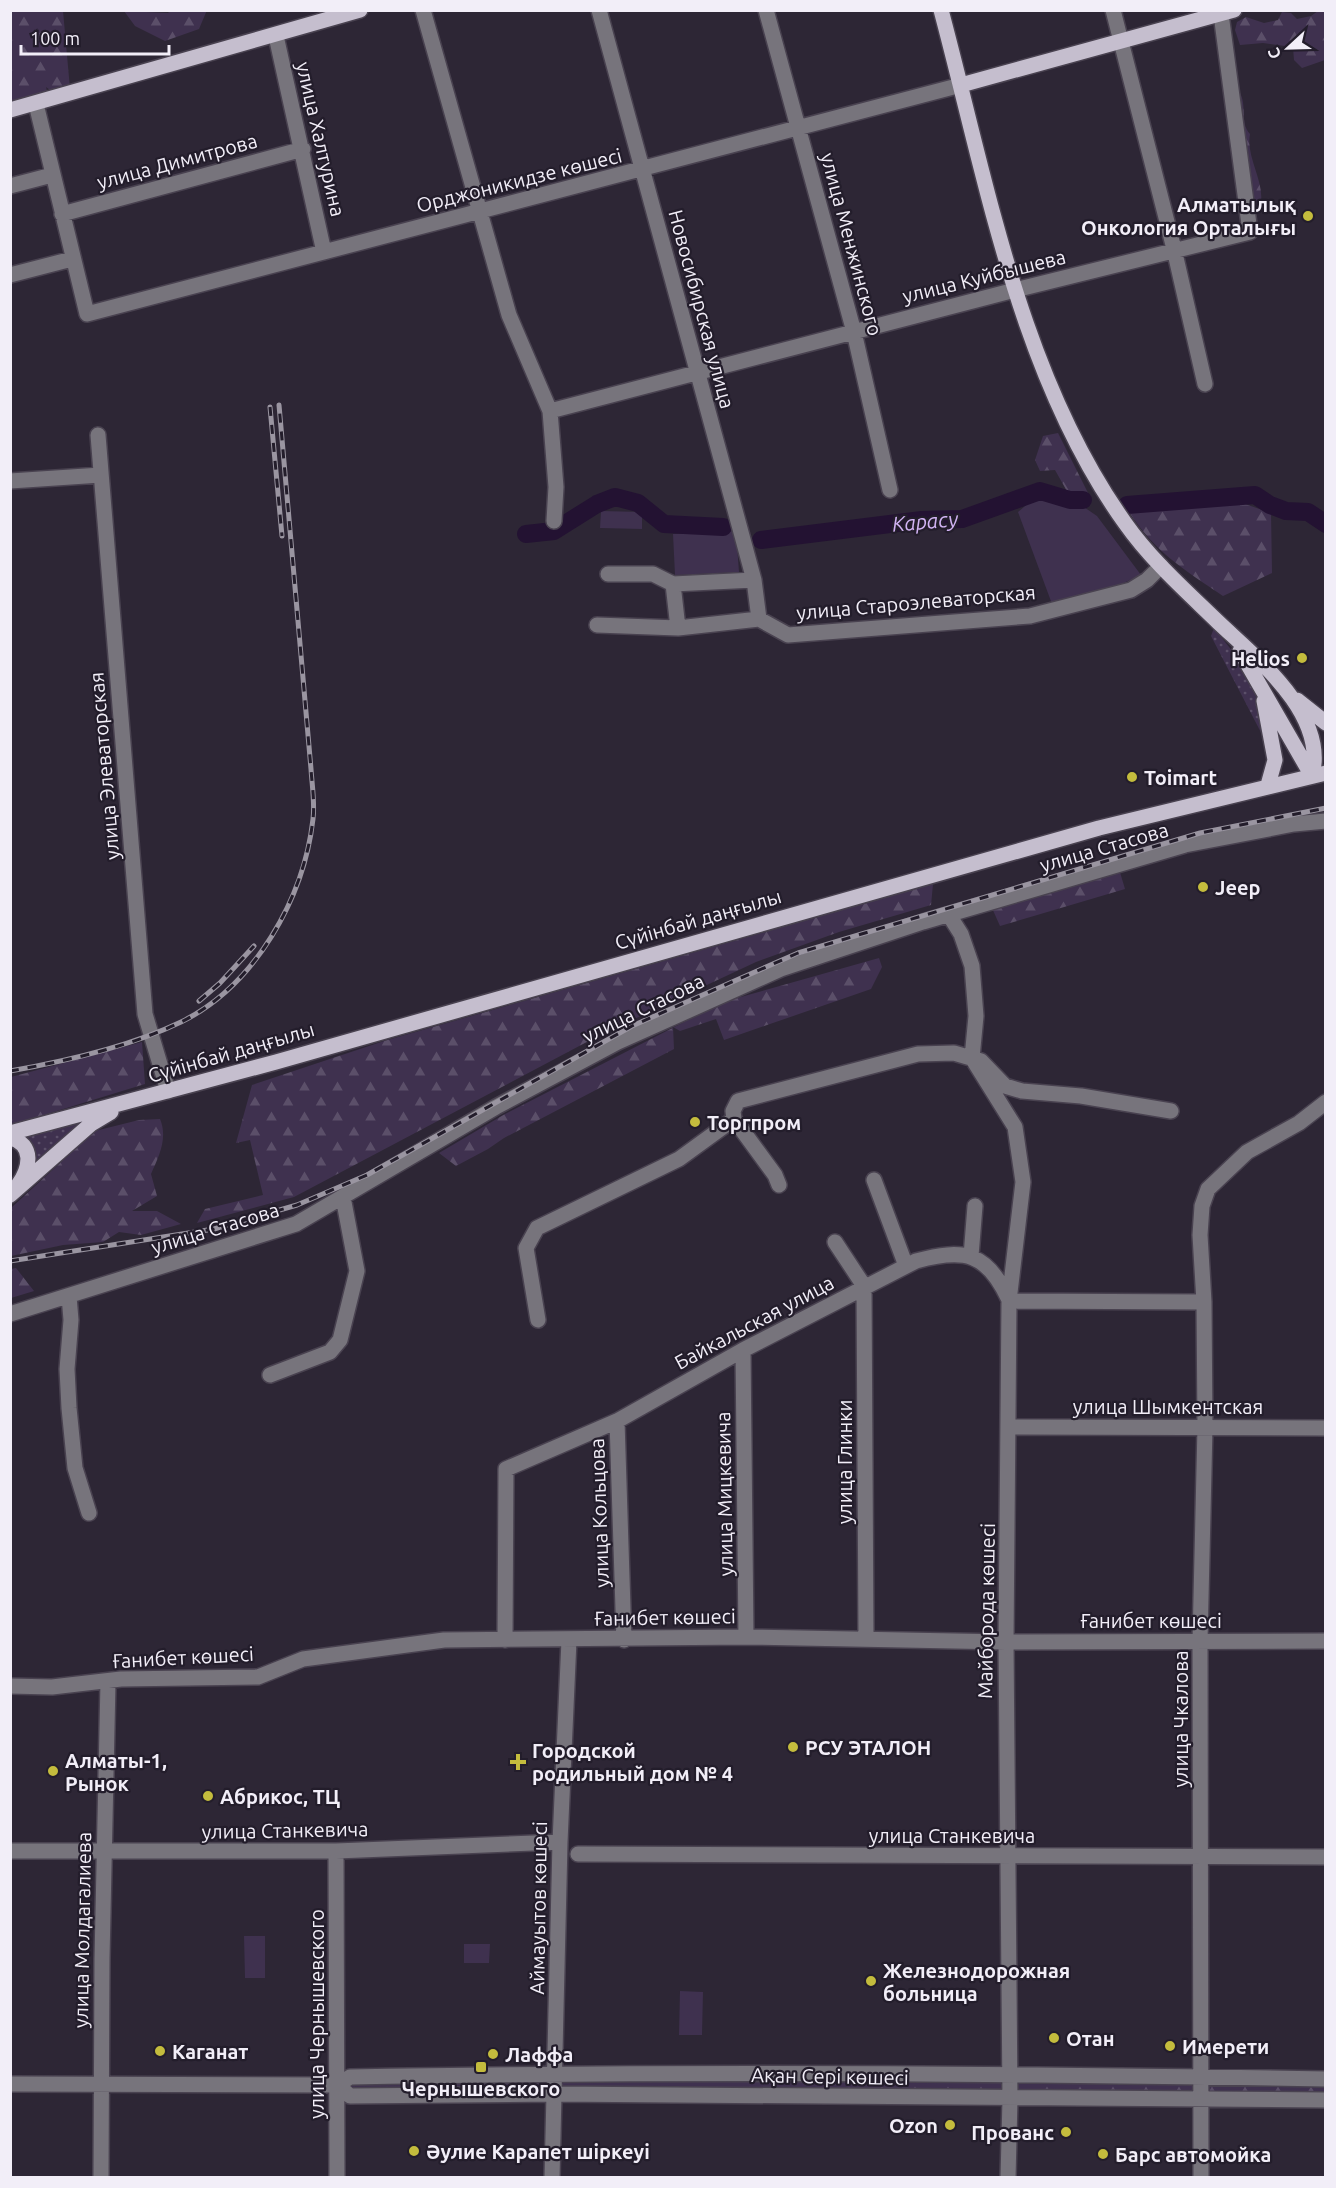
<svg xmlns="http://www.w3.org/2000/svg" width="1336" height="2188" font-family="Ubuntu,sans-serif">
  <style>
    .grass { fill: url(#grass-dots) }
    .forest { fill: url(#forest-firs) }
    .park { fill: #3f314f }
    .lines { fill: none; stroke-linecap: round; stroke-linejoin: round }
    .river { stroke: #231232; stroke-width: 18 }
    .minor-casing { stroke: #494250; stroke-width: 18 }
    .major-casing { stroke: #494250; stroke-width: 18 }
    .minor { stroke: #77747c; stroke-width: 15 }
    .major { stroke: #c5bece; stroke-width: 15 }
    .rail-casing { stroke: #9a95a1; stroke-width: 5 }
    .rail { stroke: #231d2b; stroke-width: 3; stroke-dasharray: 9; stroke-linecap: butt }
    .poi-dot { fill: #c4bc3d; stroke: #231d2b; stroke-width: 2 }
    .labels { text-anchor: middle; dominant-baseline: central; stroke-width: 4.5; stroke-linejoin: round; paint-order: stroke }
    .street-label { font-size: 20px; fill: #f2eef8; stroke: #231d2b }
    .poi-label { font-size: 20px; font-weight: bold; fill: #f2eef8; stroke: #231d2b; text-anchor: start }
    .water-label { font-size: 21px; font-style: italic; fill: #d1b3f3; stroke: #231d2b }
  </style>
  <defs>
    <pattern id="grass-dots" width="8" height="8" patternUnits="userSpaceOnUse" patternTransform="scale(1.5)"><rect width="8" height="8" fill="#3f314f"/><path d="M2 2h.1M6 6h.1" fill="none" stroke="#5b4f69" stroke-width="1.8" stroke-linecap="round"/></pattern>
    <pattern id="forest-firs" width="22" height="20" patternUnits="userSpaceOnUse" patternTransform="scale(1.5)"><rect width="22" height="20" fill="#3f314f"/><path d="M5 1l3.5 6h-7zM16 11l3.5 6h-7z" fill="#5b4f69"/></pattern>
  </defs>
  <rect width="100%" height="100%" fill="#2d2635"/>
  <path class="grass" d="M1214,628L1248,671L1261,702L1269,748L1211,636Z
    M92,1115L36,1161L35,1149L29,1138L17,1135Z"/>
  <path class="forest" d="M207,10L199,29L165,41L135,26L124,11L168,13L170,11Z
    M11,11H63L70,89L54,93L46,87L48,95L11,104Z
    M1318,11H1326L1325,60L1302,68L1294,60L1293,47L1263,43L1240,45L1235,30L1237,22L1246,17L1264,23L1278,20L1282,12L1291,13L1297,19L1311,16Z
    M1239,91C1248,106 1239,122 1250,134C1245,160 1270,187 1258,212L1253,208L1234,95Z
    M1058,433L1088,493H1068L1055,470L1040,471L1035,460L1043,436Z
    M1245,504L1271,513L1272,573L1223,596C1183,569 1156,553 1129,512Z
    M1119,869L1125,889L1000,926L992,908Z
    M933,884L931,905L839,932L756,962L600,1035L294,1197L197,1223L205,1209L263,1195L250,1140L236,1143L252,1085L384,1041Z
    M879,958L882,967L871,989L724,1040L716,1019L680,1031L673,1027L674,1049L504,1138L488,1149L456,1166L439,1153L505,1114L723,1002Z
    M142,1042L145,1084L11,1125V1077Z
    M160,1119C168,1138 159,1156 151,1174L157,1196L132,1211H157L181,1224L141,1235L119,1232L103,1242L63,1245L11,1256V1208L95,1131L139,1120Z
    M16,1268L34,1291L11,1298V1269Z
    M551,2077L549,2089L353,2091L346,2084Z
    M561,2077L1001,2079V2096L560,2090Z
    M1015,2080L1193,2081L1194,2097L1015,2095Z
    M1206,2083L1325,2084V2097L1206,2096Z"/>
  <path class="park" d="M1038,495L1081,505L1097,516L1141,575L1102,593L1052,604L1018,512Z
    M601,511L642,512V529L600,528Z
    M736,531L739,572L675,575L673,534Z
    M244,1936H265V1978H245Z
    M464,1944H490L489,1963H464Z
    M680,1991L703,1992L702,2035H679Z"/>
  <g class="lines">
    <path class="river" d="M1127,505L1255,495L1270,505L1286,511L1308,512L1326,524
      M526,534L554,531L597,504L615,497L638,503L664,524L723,527
      M761,540L922,520L962,519L1040,491L1070,500H1083"/>
    <defs>
      <path id="minor" d="M423,10L509,315L550,411L556,487L554,521
        M599,10L754,580L759,619
        M766,10L854,332L890,490
        M1113,10L1174,249L1205,384
        M276,36L324,252
        M36,104L87,314L961,85
        M10,186L52,175
        M62,214L303,149
        M10,275L72,259
        M550,411L1015,290L1250,232L1221,14
        M98,435L145,1014L168,1091
        M10,481L101,475
        M608,574H653L673,584
        M597,625L678,628L759,619L788,635L1030,616L1131,590L1147,580L1161,566
        M678,628L673,584L754,580
        M949,915L961,934L972,966L976,1016L972,1058L1015,1127L1023,1182L1009,1301L1006,1642L1010,2099L1008,2178
        M874,1180L906,1266
        M779,1185L775,1175L734,1119L733,1111L738,1101L918,1054L954,1053L981,1061L1005,1086L1022,1091L1081,1096L1171,1111
        M835,1242L864,1286L866,1638
        M971,1256L975,1206
        M69,1296L71,1320L67,1369L69,1408L75,1468L89,1513
        M1009,1301L1204,1302
        M10,1314L296,1224L496,1107L618,1042L781,969L923,922L1185,845L1294,824L1326,821
        M538,1320L526,1248L537,1228L679,1159L734,1119
        M743,1350L746,1637
        M270,1375L330,1352L340,1340L357,1271L343,1197
        M617,1421L624,1640
        M1010,1427L1326,1428
        M505,1640L506,1469L617,1421L743,1350L916,1261C964,1248 987,1252 1009,1300
        M10,1686L52,1687L121,1679L258,1677L303,1659L444,1640L746,1637L1006,1642L1326,1641
        M10,1851H336L560,1842
        M336,1851L337,2178
        M578,1854L1326,1857
        M10,2084L338,2085L350,2077C675,2071 1000,2073 1326,2079
        M338,2085L350,2096L555,2094L1326,2100
        M101,2178L102,1959L108,1682
        M552,2178L560,1842L569,1640
        M1201,2178L1200,1641L1205,1427L1204,1302L1200,1235L1202,1206L1208,1189L1247,1152L1299,1123L1326,1102"/>
      <path id="major" d="M941,10C987,182 1020,376 1125,523C1151,560 1185,590 1218,622C1257,659 1328,714 1312,776
        M961,85L1234,10
        M10,110L360,10
        M1240,651L1312,776
        M1297,700L1326,723
        M1264,701L1275,760L1268,785
        M10,1133L276,1062L1099,828L1326,773
        M10,1138C35,1144 30,1169 18,1185
        M10,1195L91,1124L111,1112"/>
    </defs>
    <use href="#minor" class="minor-casing"/>
    <use href="#major" class="major-casing"/>
    <use href="#minor" class="minor"/>
    <use href="#major" class="major"/>
    <defs>
      <path id="rail" d="M270,407L282,536
        M199,1001L220,983L254,946
        M10,1071C67,1061 129,1047 181,1022C255,986 304,898 313,819C315,803 312,785 311,769L279,405
        M10,1261L214,1229L297,1205L367,1175L632,1026L798,953L1200,833L1326,808"/>
    </defs>
    <use href="#rail" class="rail-casing"/>
    <use href="#rail" class="rail"/>
  </g>
  <g class="poi-dot">
    <circle cx="1308" cy="216" r="6"/>
    <circle cx="1302" cy="658" r="6"/>
    <circle cx="1132" cy="777" r="6"/>
    <circle cx="1203" cy="887" r="6"/>
    <circle cx="695" cy="1122" r="6"/>
    <circle cx="793" cy="1747" r="6"/>
    <path d="M515 1753h6v6h6v6h-6v6h-6v-6h-6v-6h6z"/>
    <circle cx="53" cy="1771" r="6"/>
    <circle cx="208" cy="1796" r="6"/>
    <circle cx="871" cy="1981" r="6"/>
    <circle cx="1054" cy="2038" r="6"/>
    <circle cx="1170" cy="2046" r="6"/>
    <circle cx="160" cy="2051" r="6"/>
    <circle cx="493" cy="2054" r="6"/>
    <rect x="475" y="2061" width="12" height="12" rx="3"/>
    <circle cx="950" cy="2125" r="6"/>
    <circle cx="1066" cy="2132" r="6"/>
    <circle cx="414" cy="2151" r="6"/>
    <circle cx="1103" cy="2154" r="6"/>
  </g>
  <g class="labels">
    <g class="street-label">
      <text transform="translate(321 139) rotate(77)">улица Халтурина</text>
      <text transform="translate(177 161) rotate(-15)">улица Димитрова</text>
      <text transform="translate(519 180) rotate(-14)">Орджоникидзе көшесі</text>
      <text transform="translate(852 244) rotate(75)">улица Менжинского</text>
      <text transform="translate(984 276) rotate(-14)">улица Куйбышева</text>
      <text transform="translate(702 309) rotate(75)">Новосибирская улица</text>
      <text transform="translate(916 602) rotate(-5)">улица Староэлеваторская</text>
      <text transform="translate(104 766) rotate(-95)">улица Элеваторская</text>
      <text transform="translate(1104 847) rotate(-16)">улица Стасова</text>
      <text transform="translate(698 919) rotate(-16)">Сүйінбай даңғылы</text>
      <text transform="translate(643 1008) rotate(-26)">улица Стасова</text>
      <text transform="translate(231 1052) rotate(-16)">Сүйінбай даңғылы</text>
      <text transform="translate(215 1228) rotate(-17)">улица Стасова</text>
      <text transform="translate(754 1322) rotate(-28)">Байкальская улица</text>
      <text x="1168" y="1406">улица Шымкентская</text>
      <text transform="translate(844 1462) rotate(-90)">улица Глинки</text>
      <text transform="translate(724 1494) rotate(-91)">улица Мицкевича</text>
      <text transform="translate(599 1513) rotate(-92)">улица Кольцова</text>
      <text transform="translate(986 1611) rotate(-89)">Майборода көшесі</text>
      <text transform="translate(665 1617) rotate(-1)">Ғанибет көшесі</text>
      <text x="1151" y="1620">Ғанибет көшесі</text>
      <text transform="translate(183 1657) rotate(-3)">Ғанибет көшесі</text>
      <text transform="translate(1180 1719) rotate(-90)">улица Чкалова</text>
      <text transform="translate(285 1830) rotate(-1)">улица Станкевича</text>
      <text x="952" y="1835">улица Станкевича</text>
      <text transform="translate(538 1908) rotate(-89)">Аймауытов көшесі</text>
      <text transform="translate(82 1930) rotate(-89)">улица Молдагалиева</text>
      <text transform="translate(316 2014) rotate(-90)">улица Чернышевского</text>
      <text transform="translate(830 2076) rotate(1)">Ақан Сері көшесі</text>
    </g>
    <g class="poi-label">
      <text x="1296" y="204" text-anchor="end">Алматылық<tspan x="1296" dy="23">Онкология Орталығы</tspan></text>
      <text x="1290" y="658" text-anchor="end">Helios</text>
      <text x="1144" y="777">Toimart</text>
      <text x="1215" y="887">Jeep</text>
      <text x="707" y="1122">Торгпром</text>
      <text x="805" y="1747">РСУ ЭТАЛОН</text>
      <text x="532" y="1750">Городской<tspan x="532" dy="23">родильный дом № 4</tspan></text>
      <text x="65" y="1760">Алматы-1,<tspan x="65" dy="23">Рынок</tspan></text>
      <text x="220" y="1796">Абрикос, ТЦ</text>
      <text x="883" y="1970">Железнодорожная<tspan x="883" dy="23">больница</tspan></text>
      <text x="1066" y="2038">Отан</text>
      <text x="1182" y="2046">Имерети</text>
      <text x="172" y="2051">Каганат</text>
      <text x="505" y="2054">Лаффа</text>
      <text x="481" y="2088" text-anchor="middle">Чернышевского</text>
      <text x="938" y="2125" text-anchor="end">Ozon</text>
      <text x="1054" y="2132" text-anchor="end">Прованс</text>
      <text x="426" y="2151">Әулие Карапет шіркеуі</text>
      <text x="1115" y="2154">Барс автомойка</text>
    </g>
    <g class="water-label">
      <text transform="translate(925 521) rotate(-5)">Карасу</text>
    </g>
  </g>
  <rect width="1336" height="2188" fill="none" stroke="#f2eef8" stroke-width="24"/>
  <g transform="translate(1288 48) rotate(248)" stroke="#231d2b" stroke-width="4.5" paint-order="stroke">
  <path d="M0-4.5L10 22L0 15L-10 22Z" fill="#f2eef8"/>
  <text y="-9" font-size="16" font-weight="bold" text-anchor="middle" fill="#f2eef8">С</text>
  </g>
  <path d="M21 45v9h148v-9" fill="none" stroke="#f2eef8" stroke-width="3"/>
  <text x="30" y="45" font-size="18" fill="#f2eef8" stroke="#231d2b" stroke-width="4.5" paint-order="stroke">100 m</text>
</svg>
